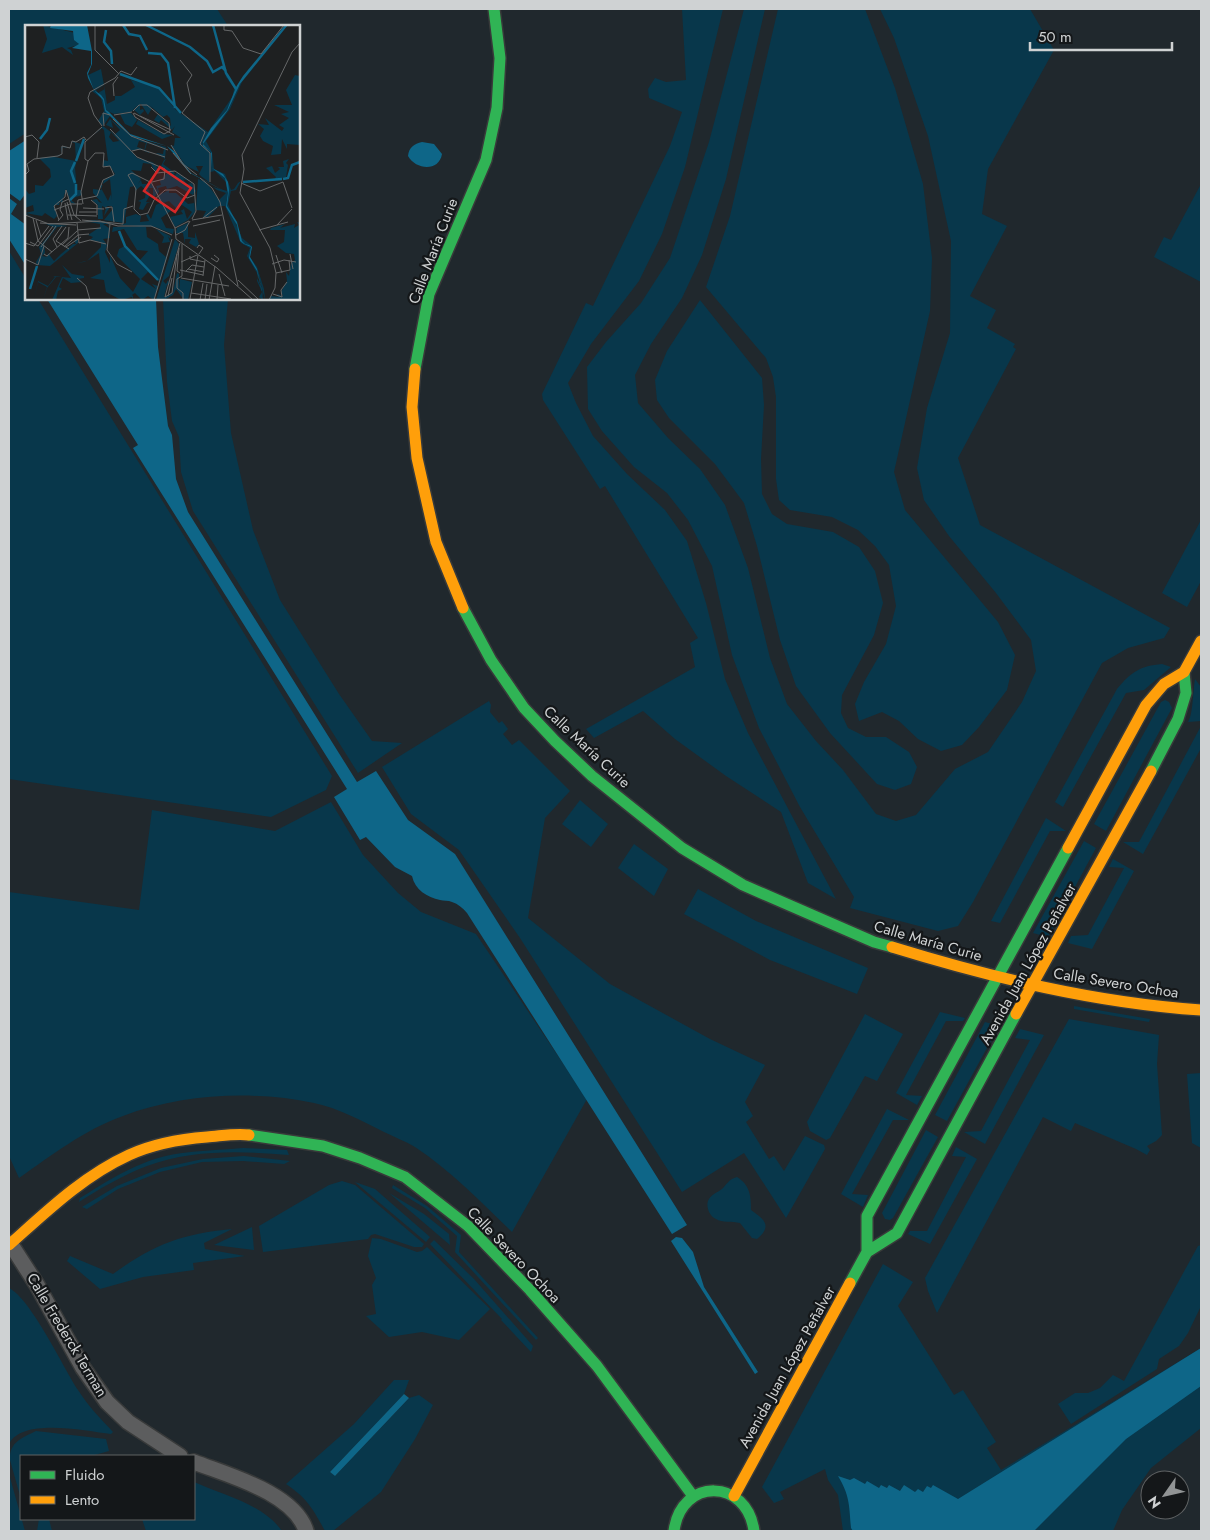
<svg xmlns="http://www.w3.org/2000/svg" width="1210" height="1540" font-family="Jost,sans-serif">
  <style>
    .built { fill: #20282d; fill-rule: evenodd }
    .green { fill: #08374b }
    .water { fill: #0e6688 }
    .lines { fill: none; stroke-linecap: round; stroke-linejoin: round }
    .street-casing { stroke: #383a3a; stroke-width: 18 }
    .fast-casing { stroke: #383a3a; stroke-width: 14 }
    .slow-casing { stroke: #383a3a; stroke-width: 14 }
    .street { stroke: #5c5d5e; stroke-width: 15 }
    .fast { stroke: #30b455; stroke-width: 11 }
    .slow { stroke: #ff9f0a; stroke-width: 11 }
    .labels { text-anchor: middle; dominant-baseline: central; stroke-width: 4.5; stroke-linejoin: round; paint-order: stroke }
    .street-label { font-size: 15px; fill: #cfd2d3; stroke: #141719 }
    .inset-river { fill: none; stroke: #0e6688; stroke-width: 2.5 }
    .inset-road { fill: none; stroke: #656768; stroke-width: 1 }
    .view { fill: #d62828; fill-opacity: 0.15; stroke: #d62828; stroke-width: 2.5 }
    .inset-edge { fill: none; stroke: #cfd2d3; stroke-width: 2.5 }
  </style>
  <rect width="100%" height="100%" fill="#1e2021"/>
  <path class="built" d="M9,9H1201V1531H9ZM26,26H299V299H26ZM21,1456H194V1519H21ZM1150,1480H1180V1510H1150Z"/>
  <path class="green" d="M9,9H217L228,26H26V133L9,144Z
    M682,9H723L685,167L662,234L639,281L591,344L568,383L576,403L593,436L627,474L665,510L687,541L706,603L725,679L748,733L836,899L808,883L781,812L726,776L675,739L643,711L594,738L586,729L695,667L690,643L698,638L605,486L600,489L543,400L542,394L586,303L593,306L670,146L682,112L649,98L648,89L655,78L666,82L686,80Z
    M744,9H765L726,179L702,255L682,298L651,344L635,375L638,403L668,438L700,469L725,505L748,568L770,658L787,704L816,741L843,770L876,814L896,821L916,815L955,769L988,752L1022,702L1036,671L1031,640L996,593L949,536L924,500L917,468L927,408L950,333L951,241L928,136L894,38L880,9H1030L1054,50L988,169L982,214L1007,226L970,296L996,310L987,328L1015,344L1013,347L1016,349L958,458L980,525L1170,628L1164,638L1128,648L1102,663L973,902L958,926L938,931L850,908L854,897L800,807L759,728L732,655L712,566L688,520L667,493L634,467L602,431L588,409L587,367L606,342L641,303L670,258L709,142Z
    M778,9H865L895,88L923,184L932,258L930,311L894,472L905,510L998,622L1015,655L1007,690L979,727L962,745L941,751L918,739L899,721L882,712L859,721L855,704L864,682L886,644L896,606L889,565L875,546L858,530L832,517L790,510L779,500L776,479V397L773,377L766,358L706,287L730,216Z
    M1201,184V282L1154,257L1164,237L1171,240Z
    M9,251L26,279V299H38L332,776L326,790L271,817L9,779Z
    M163,299H228L224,345L231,433L253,530L280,600L339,694L372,741L402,743L358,773L193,511L181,472L179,437L172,421L167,382Z
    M700,300L762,378L764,405L761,459L762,494L772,514L787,524L833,532L859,547L875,571L883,603L874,635L842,695L841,713L848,728L866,737H886L909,752L917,767L911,784L895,790L877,784L830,733L796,686L780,640L757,546L744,503L715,464L669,418L657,400L655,380L667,351Z
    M1201,520V581L1187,607L1162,593Z
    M1162,664L1171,667L1144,690L1126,693L1063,807L1055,802L1117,689C1131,672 1140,666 1162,664Z
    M1195,679L1201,687V721L1188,722C1193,715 1193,690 1195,679Z
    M1165,700L1169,702L1172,708L1106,831L1094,824L1161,702Z
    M489,701L491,705L490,712L499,723L502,721L508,729L503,734L512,745L519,740L570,791L545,818L528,918L610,984L710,1039L765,1065L745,1102L753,1116L746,1122L769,1159L774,1156L784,1171L805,1136L824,1145L825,1149L786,1218L744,1153L682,1192L520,938L459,850L411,814L382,767Z
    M1201,726L1200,750L1143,854L1123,842H1139Z
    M580,800L608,824L591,847L562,824Z
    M331,802L363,855L398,893L421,912L476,934L587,1099L512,1232C481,1202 451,1171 415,1147C405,1141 394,1137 384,1132C362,1121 338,1108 314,1103C253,1090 181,1094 123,1116C84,1130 52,1155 19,1178L9,1156V892L139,910L152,810L275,831Z
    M1046,818L1066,831H1050L1000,923L991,921Z
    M1084,841L1096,848L1048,937L1033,933Z
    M634,844L668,869L654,896L618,868Z
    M1113,859L1134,871L1092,949L1068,943L1071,936L1088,935L1124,868L1109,867Z
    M698,889L756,921L868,968L857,994L770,960L684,914Z
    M1074,1006L1150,1019L1149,1022L1074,1009Z
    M940,1012L965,1018L963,1021H946L906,1095L922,1096L917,1105L896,1093Z
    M865,1014L903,1034L877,1081L865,1076L830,1138L826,1140L810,1131L807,1122Z
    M1069,1019L1159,1035L1157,1064L1162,1135L1156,1141L1147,1146L1150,1150L1147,1155L1136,1149L1075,1123L1071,1131L1043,1117L937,1313L928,1291L925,1278Z
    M985,1022L999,1026L947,1121L935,1115Z
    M1020,1029L1044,1035L985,1144L964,1132L981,1131L1030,1040L1015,1038Z
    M1201,1073V1148L1192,1143L1187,1074Z
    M887,1109L909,1120H893L852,1194L868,1195L863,1207L841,1194Z
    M926,1130L938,1137L893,1218L890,1220L885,1219L882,1213Z
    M956,1147L977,1159L930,1244L908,1234L910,1231H927L966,1157L952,1156Z
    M243,1148L287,1150L289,1155C243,1151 192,1149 147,1166C123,1175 101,1188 79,1202L80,1198C101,1185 121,1172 144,1163C175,1150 211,1151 243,1148Z
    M244,1156L290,1161L284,1164L243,1161L202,1162L160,1172L118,1189L87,1209L82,1207L117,1186L161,1168L203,1159Z
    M737,1177C750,1185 751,1196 751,1210C764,1219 773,1226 757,1239L752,1238L740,1223C732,1221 722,1223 716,1219C709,1216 705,1205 709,1199C712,1194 718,1192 722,1189C727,1184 729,1179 737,1177Z
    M342,1181L355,1185L424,1244L422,1247H414L375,1234L371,1235L368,1239L263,1252L259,1226L329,1185Z
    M355,1182L375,1189L430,1237L426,1242Z
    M393,1185L427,1206L461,1235L459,1252L538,1338L536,1340L455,1252L457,1236L425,1208L392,1188Z
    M389,1193L424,1214L449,1234L450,1245Z
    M252,1227L254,1250L214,1245Z
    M232,1229L204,1243L205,1249L245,1256L193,1263L194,1270L143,1277L100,1289L67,1261L70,1256L113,1274C154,1244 182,1234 232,1229Z
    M372,1238L381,1239L417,1252L422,1251L427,1247L490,1309L459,1340L422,1332L389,1337L366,1316L376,1314L372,1285L376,1278L368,1256Z
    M434,1240L474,1279L533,1346L531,1352L501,1320L502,1319L430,1244Z
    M1201,1245V1306L1188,1333L1179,1346L1159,1359L1157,1369L1071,1424L1058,1404L1075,1393H1088L1100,1388L1113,1375L1124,1381L1198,1246Z
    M883,1264L913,1282L898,1306L954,1395L963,1390L996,1442L987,1448L1001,1470L1201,1348V1428L1151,1468L1122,1510L1113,1531H843L838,1495L828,1480L825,1469L780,1492L784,1499L774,1503L762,1487Z
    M9,1288C31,1299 63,1367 78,1390C88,1406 101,1419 113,1432L111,1434C86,1431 22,1417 9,1444Z
    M394,1380H409L404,1394L330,1472L335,1476L409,1398L419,1395L433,1405L415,1439L381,1492L333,1531H325C313,1509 308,1499 286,1484L354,1424Z
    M36,1431L106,1439L109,1451L91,1456H21V1499L10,1460C9,1442 22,1438 36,1431Z
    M9,1474L25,1531L9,1530Z
    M194,1482C223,1495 263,1504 282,1531H146L142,1519H194Z
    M39,1519H49L52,1531H37Z"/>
  <path class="water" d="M26,140V193L20,201L9,193V151Z
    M422,142L434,144L442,154C439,172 416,170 408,156C409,147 414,144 422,142Z
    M9,198L17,204L11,214L26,225V266L9,239Z
    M47,299H156L158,347L168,426L172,435L176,479L188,512L357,782L376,771L408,820L455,854L687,1225L672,1234L467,913C463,908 458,904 452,902C448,900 444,901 440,900C427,897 415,890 412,876L395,867L366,837L360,840L334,797L347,789L133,448L138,445Z
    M676,1237L682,1238L693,1252L704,1287L758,1372L755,1374L671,1241Z
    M1201,1348V1386L1126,1439L1034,1531H853L851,1528C849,1505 850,1496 838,1476L850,1480L854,1478L865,1484L867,1481L879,1488L881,1485L887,1488L889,1485L900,1491L904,1485L915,1492L918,1489L923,1492L927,1486L931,1488L933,1485L958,1499Z
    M404,1394L409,1398L335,1476L330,1472Z"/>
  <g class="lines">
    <defs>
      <path id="street" d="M10,1243L37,1285L83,1368L107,1402L128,1422L180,1456
        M194,1462C227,1475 295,1493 306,1531"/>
      <path id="fast" d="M415,369L429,294L486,160L497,108L500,58L494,9
        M463,608L491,660L524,708L555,741L592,776L682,848L743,885L874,942L892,947
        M1151,771L1178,719L1186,693L1184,672
        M249,1135L323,1146L360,1158L405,1177L468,1226L530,1290L597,1366L693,1496
        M867,1252V1216L1068,848
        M850,1283L867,1252L897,1233L1016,1014
        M674,1531C681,1477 747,1478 754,1531"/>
      <path id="slow" d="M415,369L412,407L417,458L436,542L463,608
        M1068,848L1146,705L1164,684L1184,672L1201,641
        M892,947C993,978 1096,1003 1201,1010
        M1016,1014L1151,771
        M9,1245C46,1212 83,1176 129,1155C153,1144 181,1139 207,1137C221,1136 236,1133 249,1135
        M734,1496L850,1283"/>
    </defs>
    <use href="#street" class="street-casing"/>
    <use href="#fast" class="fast-casing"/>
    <use href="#slow" class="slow-casing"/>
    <use href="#street" class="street"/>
    <use href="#fast" class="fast"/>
    <use href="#slow" class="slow"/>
  </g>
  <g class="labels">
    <g class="street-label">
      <text transform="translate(433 251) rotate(-69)">Calle María Curie</text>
      <text transform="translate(587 747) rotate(43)">Calle María Curie</text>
      <text transform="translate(928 941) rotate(16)">Calle María Curie</text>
      <text transform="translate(1028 964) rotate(-61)">Avenida Juan López Peñalver</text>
      <text transform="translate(1116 983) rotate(9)">Calle Severo Ochoa</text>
      <text transform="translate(514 1255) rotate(46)">Calle Severo Ochoa</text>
      <text transform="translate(67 1335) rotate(59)">Calle Frederck Terman</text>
      <text transform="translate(787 1367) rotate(-61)">Avenida Juan López Peñalver</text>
    </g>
  </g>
  <g transform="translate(25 25)">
    <rect width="275" height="275" fill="#1e2021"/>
    <path d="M18,0L50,8L54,20L42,23L46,25L48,30L37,22L17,28L22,14ZM247,21L217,57L205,84L181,116L187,127L189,144L200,149L206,165L209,164L213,158L216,156L211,165L206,166L203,179L217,213L227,221L225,232L232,242L239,264L240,275L233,249L232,253L237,264L238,275L234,272L237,267L232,256V248L222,231L225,223L216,218L200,181H194L183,192H178L181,186L171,185L173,154L181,157L194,175L201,168L192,165L188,162L202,166L201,157L190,146L185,147L184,157L177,152L174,149L178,141H171L174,147L161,141L146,120L149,121L150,113H156L147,107L150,101L147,105L136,95L134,98L129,95L133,89L146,101L145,93L142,90L138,92L123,79L127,83L123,90L116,79H120H115V85L118,84L119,86L115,90L109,85L113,80L106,87L89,89L80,85L85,91L78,101L87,108L86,105L90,112L86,107L84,112L88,117L94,116L89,110L95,105L86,95L88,103L81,100L85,94L110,113L141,122L140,134L131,128L138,129L139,124L135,121L122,118L120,125L125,128L119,126L121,118L114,116L112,122L118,124V125H106L112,133L127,137L140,146L130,140L135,146L131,148L126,139L118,138L116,146L106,145L116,154L113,159L116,155L117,159H125V157L133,166L131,161L136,160L135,156L143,147L136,141L139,135L141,134L138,139L150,148L146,154L152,148L164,156L158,154L162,159L167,158L171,166L168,170L152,161L142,164L141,161L133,163L134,167L128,173V163H123L125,170L121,177L126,178H122L118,185L114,184L116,177L113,176L120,173L121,165L116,161L110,166V161L105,162L99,198L85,196L88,191L85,196L79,195L88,184L87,181H83L81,182H85L79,191L81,183L77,181L78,194H73V180L67,175L72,174L74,177L77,178L68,168V164L76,165L79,155L90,149L85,141H78V135L83,136L79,105L77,103L69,110L78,101L73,96L79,86L76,73L67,66L69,65L63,50L76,44L79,60L71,65L73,68L80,64L79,60L82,79L90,75V71H96L110,62L106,55L132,62L151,85L183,107L208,71L209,63L201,52L198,42L210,64L207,76L202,85L186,103L178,117V121L184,125L178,119L181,113L203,85L215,59ZM85,154L87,175L86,169L83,176L75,161ZM270,50L275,51V120L262,119V124L257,114L256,129L246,130L248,121L238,116L235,111L239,104L233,99L244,100L240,93L257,106L259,103L254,100L264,93L256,89L264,87L249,80H267L261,65ZM106,88L112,95L107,102L100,99L95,89ZM113,95L138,109L148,110L137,114L111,99ZM47,116L56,119L50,143L52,165H56L57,170L48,173L46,175L51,179L46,178L41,164L37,178L35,176L34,180H29L32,191L29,194L20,188L17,191L0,188L10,193L0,189V188L9,186L8,180L0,183V164L4,169L10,167V160L18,161L26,152L25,144L14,133L34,131L37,129L36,122L46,123ZM47,117L50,118L51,136L29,132L37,129V121L46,123ZM264,134L261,138L263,140L261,152L249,155L251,152L241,143L247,141L250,148L255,144L253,142H259L258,136ZM144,165V168H151L163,179L169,178V172L170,187L163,195L150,202L145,192L158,189L156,186L148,190L159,184L162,194L167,187L157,180L151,183L144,176L138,178L142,184L147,185L136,193L141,203L149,204L148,209L130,202L95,200L101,198V192L111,189L116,191L115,197L124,196L121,190L123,189L126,194L131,180L135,178L134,170ZM69,195L84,197L88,198L89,199L83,197L84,200V202L83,199H78L84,203L85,213L78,214L82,220L80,227L85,238V230L95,253L108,267L115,254L92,231L94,224L100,221L115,235L123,226L112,225L99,204L87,207L88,202L121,201L122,212L133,219L134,226L141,232L145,217L137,218L139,212L131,204L145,211L146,215L143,211L145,217L141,236L129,275L123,271L117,275L110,268L107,270L108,271V275L107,272L96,275L81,267L79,255L65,253L76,248L74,228L62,236L59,237L51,238L49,244L51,238L62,236L76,222V217L65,215L68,212L63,210L75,202V199L59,196ZM123,247L134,257L133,261L127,259L131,264L116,254ZM272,197L275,198V275H243L246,271L254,272L252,269L258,271L256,267L262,256L261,247L264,251L266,238L270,235L269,229L261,228L252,221L259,217L260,205H245L246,203L260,199L255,203L270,199L269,203L274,200ZM19,198L43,201L32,202L19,219L20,228L17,231L22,232L23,228L29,236L36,229L48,219H51L49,216L53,213V218L25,241L12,240L11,237L16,229L14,222L30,203ZM163,198V212L170,213V207L174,219L171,222L164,218L166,214H160V219L158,208H151L152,203ZM150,214L154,219L144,251L138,256L141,259L143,255L145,259L142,260L139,272L148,267L152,248L154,249V266L155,254L167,257L164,270L163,275H159L151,264L148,270L139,275H131ZM37,240L47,249L59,251V253L53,254L57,257L46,258L38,253L34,262L37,264L33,266L31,275H27L37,252H31L22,263L18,275L22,262L13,257L9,275L13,256L23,261L30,252L28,251L46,253Z" fill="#08374b" fill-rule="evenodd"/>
    <path d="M62,0L67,26V39L63,49L69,65L76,70L79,74L81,85L84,87L105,109L142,121L149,126L166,148L203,168L200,153L187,143L186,127L178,121V117L186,103L202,85L211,62L218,51L260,0H263L215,59L203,85L178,119L187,128V143L198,149L203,157L204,165L202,181L212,197L217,216L220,219L224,220L227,222L225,232L232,244L239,275L232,246L224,233L226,222L219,219L215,216L212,200L201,182L203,168L165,148L142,121L106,111L93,99L80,86L78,75L69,65L63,53L62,48L66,40V26L47,23L54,19L49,15L48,6L25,3L26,0Z" fill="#0e6688"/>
    <path class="inset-river" d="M98,0L104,9L115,11L122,25M121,0L165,22L182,36L188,47L197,42L201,46M188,0L201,48L211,64M81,5L79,17L86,26L87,39M123,28L136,29L143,38L150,83M95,49L134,63L156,88M15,114L22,105L25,93M51,136L59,114M50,137L46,146L50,158M258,154L263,153L267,140L275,137M218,157L257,154M45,175L51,169V159M94,206L100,221L133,255M5,264L12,241"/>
    <path class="inset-road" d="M70,0V25L94,49M199,0V5L207,6L218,23L236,29L259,0M155,35L167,50L162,58L166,76L157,88L180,107L175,119L185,128V157M89,71L88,59L93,52M108,88L110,92L139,109L145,106L144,98L122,80H114L108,86M109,88L149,110M89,90L107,87M115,91L146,105M88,94L106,111L143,125M77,101L69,90L63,73L65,67L90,53L96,46L106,50L112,42M79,101L78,88L85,90M85,104L112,132L140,144L139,154L127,157M0,112L7,110L14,117L12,133M146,120L158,139L172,150M107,126L115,124L140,132M148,128L166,149M63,136L60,134V117L77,102M126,142L132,148L150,146L169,159L171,186L167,194M0,150L4,146L2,139L9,134L33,131L37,129V121L45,123L47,116L51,117L59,112L61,115M175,153L187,163L195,177L213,261M125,157L107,148L103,150L111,164L109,184L115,190L123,188L129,175L140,165H151L162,173L170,170M126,157L150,203L151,214L192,243L228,275M216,158L235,166L258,157L267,183M41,165L49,190L56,196M66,175L72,180V190M42,177L47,195M40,178L43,195M58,179L56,167L63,136L70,128H79L78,142L85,141L89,150L78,155L72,171M58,183L79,184M80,183L87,182L89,197M29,185L45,179H57M54,187H72M0,190L24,199L75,196L93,201H126L147,210M43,190L72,191M51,192L53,175L72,171M8,193L13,216L27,227M178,193L192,182M11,195L16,212M34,195L29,181L40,172L41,165M57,195L98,199L99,184L108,181M167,195L197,190M33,196L38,190L35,185L37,177L44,174M15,198L51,200M52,198L54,218L65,215L81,219M85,199L82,225L92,239L107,247M252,200L267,184M168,201L195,195M41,202L31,216L44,224M150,203L164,196M52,205L76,203M234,205L263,197M151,210L160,205L165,196M5,217L13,221L28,201M0,218L9,221L24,201M37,220L52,206M16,222L31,201M32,222L28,214L37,201M39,222L53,210L64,209M41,222L56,212M154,223L152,246L155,248M172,223L174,220L178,223L174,229M19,229L22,231L43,213L44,202M265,229L268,244M251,230L257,248M165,231V234L180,237M186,233L192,237L194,234L189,230M0,234L13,240L19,221M157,236V251L152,254V263L158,268V275M157,236V219M156,237L172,230M247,239L259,235L271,237M163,244L179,247M155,245L178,250M161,246L167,240L179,242M251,248L265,245L264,235M194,249L200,271M178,251L180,235M52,253L61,261L65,275M156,253L204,261M213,255L234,275M166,268L206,274M248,269L257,272L256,265L262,257M143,271L147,253M140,272L155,218M140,272L147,268L152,229M165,274L173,230M129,275L147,214M175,275L178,258M180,275L182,259M184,275L190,241M192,275L193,260M244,275L250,263L251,248L245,223L215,168L219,144L217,130L267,27L275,18"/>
    <path class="view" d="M135,142L166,163L150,187L119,166Z"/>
    <rect width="275" height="275" class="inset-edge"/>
  </g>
  <rect width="1210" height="1540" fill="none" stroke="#cfd2d3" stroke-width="20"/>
  <rect x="20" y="1455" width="175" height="65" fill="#141719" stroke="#5f6263"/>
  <rect x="30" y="1471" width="25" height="8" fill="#30b455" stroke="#5f6263"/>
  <text x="65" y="1480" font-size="15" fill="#cfd2d3">Fluido</text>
  <rect x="30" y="1496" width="25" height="8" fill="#ff9f0a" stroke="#5f6263"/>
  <text x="65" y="1505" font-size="15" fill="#cfd2d3">Lento</text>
  <g transform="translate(1165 1495) rotate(236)"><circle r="24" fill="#141719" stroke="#5f6263"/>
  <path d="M0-4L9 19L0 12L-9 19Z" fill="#919495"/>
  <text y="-8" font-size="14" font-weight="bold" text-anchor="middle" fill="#cfd2d3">N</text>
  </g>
  <path d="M1030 42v8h142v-8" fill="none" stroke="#cfd2d3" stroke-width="2.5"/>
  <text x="1038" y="42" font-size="15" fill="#cfd2d3" stroke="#141719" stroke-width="4" paint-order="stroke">50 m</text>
</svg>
